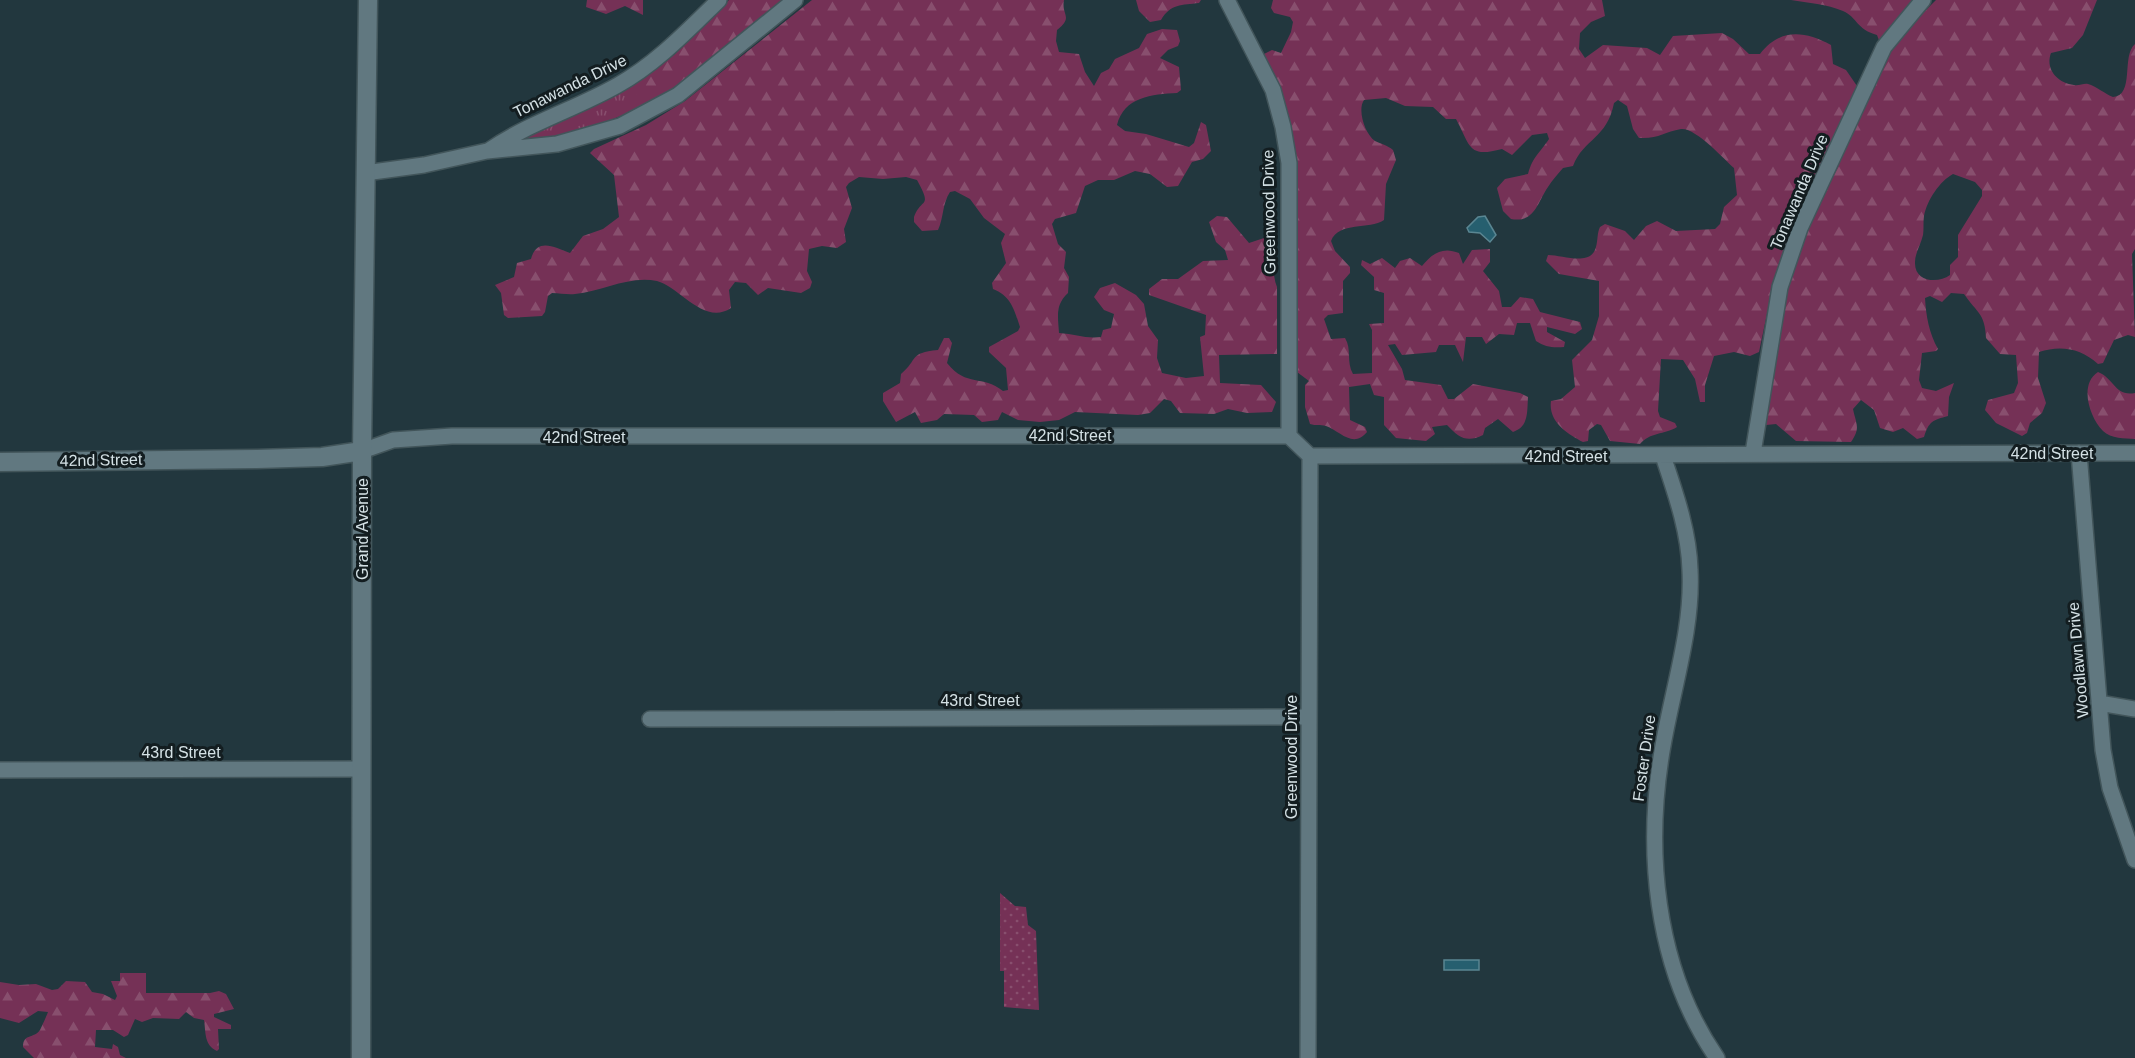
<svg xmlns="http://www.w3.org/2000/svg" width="2135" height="1058" font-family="Helvetica,sans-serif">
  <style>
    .grass { fill: url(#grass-tufts) }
    .forest { fill: url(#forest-firs); fill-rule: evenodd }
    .park { fill: url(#park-dots) }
    .water { fill: #265f6f; stroke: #5a8692; stroke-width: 1.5 }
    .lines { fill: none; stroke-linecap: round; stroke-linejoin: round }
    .street-casing { stroke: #42555a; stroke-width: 18 }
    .secondary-casing { stroke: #42555a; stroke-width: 21 }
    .street { stroke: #617880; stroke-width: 15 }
    .secondary { stroke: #617880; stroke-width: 18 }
    .labels { text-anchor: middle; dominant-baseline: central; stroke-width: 6; stroke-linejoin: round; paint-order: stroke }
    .street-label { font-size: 16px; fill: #d4e1e5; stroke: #131d20 }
  </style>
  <defs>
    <pattern id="grass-tufts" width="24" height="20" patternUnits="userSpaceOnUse" patternTransform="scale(1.5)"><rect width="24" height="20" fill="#753156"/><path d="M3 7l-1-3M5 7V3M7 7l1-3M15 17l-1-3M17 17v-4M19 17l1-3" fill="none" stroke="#884f6e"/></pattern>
    <pattern id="forest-firs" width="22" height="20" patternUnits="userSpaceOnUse" patternTransform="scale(1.5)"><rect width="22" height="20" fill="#753156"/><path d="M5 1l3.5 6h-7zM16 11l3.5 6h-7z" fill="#884f6e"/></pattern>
    <pattern id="park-dots" width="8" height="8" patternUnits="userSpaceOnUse" patternTransform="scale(1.5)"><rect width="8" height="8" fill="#753156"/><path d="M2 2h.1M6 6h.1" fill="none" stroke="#884f6e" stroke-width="1.8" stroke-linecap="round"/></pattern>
  </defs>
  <rect width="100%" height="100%" fill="#22373e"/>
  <path class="grass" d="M633,84L653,103L583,131L514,145L527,135L601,102Z"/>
  <path class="forest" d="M587,0H643V15L625,6L606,14L586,7Z
    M729,0H784L710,62L660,99L653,103L637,95L633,84L675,54Z
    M812,0H1064C1061,16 1074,16 1057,30L1056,41L1059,52L1079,54L1085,72L1094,86L1101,73L1109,69L1115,59L1139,48L1147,34L1162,29L1177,30L1180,41L1178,46L1168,50L1160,58L1179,67L1181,90L1177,93C1152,94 1124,97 1117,125L1125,131L1146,134L1189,147L1194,143L1201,122L1206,125L1211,151L1203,159L1192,162L1178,186L1167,187L1150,174L1135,171L1114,180H1098L1085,186L1076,213L1055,219L1052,224L1058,244L1066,252L1064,268L1069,277L1068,293C1055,305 1058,316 1059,333C1075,334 1086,339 1101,337L1103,330L1111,328L1114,314L1104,310L1094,297L1100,288L1115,283L1136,295L1144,304L1148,326L1158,340L1157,358L1162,373L1186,378L1204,376L1200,337L1205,335L1206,315L1149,295V289L1162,279H1178L1203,261L1228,260L1225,250L1216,242L1209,222L1217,216L1227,217L1249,243L1264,238L1274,240C1275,255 1271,273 1277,287V354L1219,355L1220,383L1261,385L1276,402L1272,412L1247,413L1228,409L1214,414L1180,413L1171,401L1164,399L1150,413L1138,415L1075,412L1059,420L1040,422L1018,420L1002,412L998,420L982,422L974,415L944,414L937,420L921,423L915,412L896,422L883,401V393L900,383L901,374C919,359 908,353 938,350L944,338H949L952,343L947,363C967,388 982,374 1003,391L1008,390L1006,368L989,352V347L1018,331L1020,327C1014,309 1011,296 993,289L992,283L1006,263L1001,243L1005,234L984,218L970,199L955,191L950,192C942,204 944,217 938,230L922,231L914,222V217C921,197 933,209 917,180L906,177L883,179L859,177L849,183L846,187L852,208L844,229L846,242L837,248L822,246L809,249L807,271L812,282L810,288L801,293L768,288L758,295L746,283L735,282L729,290L731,308C704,326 680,287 657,281C630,275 603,291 575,294C568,295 560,293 552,293L548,296L545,312L542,316L508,318L504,315L501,293L495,285L514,277L517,263L531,259C537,237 554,247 570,253L583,236L603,229L619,217L614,175L590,153L594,149L646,125L685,101Z
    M1136,0H1201L1199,3C1182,5 1170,4 1161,20L1150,22L1139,11Z
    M1273,0H1602L1605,16L1591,22L1580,33L1579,49L1585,58L1603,45L1647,48L1660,55L1673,36L1722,33L1733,39L1749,54H1760C1779,29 1803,30 1831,45L1833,64L1846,70L1857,86L1787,240L1773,285L1759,352L1750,356L1734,352L1714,356L1705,385V402H1700L1695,379L1683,360L1661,359L1658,411L1660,417L1675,423L1677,427C1664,435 1650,432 1640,444L1610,441L1601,425L1597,424L1589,430L1588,441L1583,442C1568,434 1548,422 1551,401L1561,399L1575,387L1572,360L1592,340L1599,316V281L1559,274L1546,261L1548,255C1563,255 1591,267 1596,247C1598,240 1597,233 1600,227L1605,224L1625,231L1634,240L1646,226L1657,221L1676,231L1715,229L1720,224L1724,207L1737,195L1734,168C1724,159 1695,127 1681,129C1664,132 1659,139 1639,138L1633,129L1627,106L1618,100L1614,103C1607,139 1584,138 1573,166L1563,168C1558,174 1552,180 1548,187C1537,203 1535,223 1511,219L1503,211L1497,188L1505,179L1528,174C1533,156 1539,154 1549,139L1547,133L1532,135L1512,155L1502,149C1468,158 1471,147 1456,119H1446L1433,107L1405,106L1386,98L1364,100C1357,110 1365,134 1375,141C1381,144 1387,145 1393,150L1396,160L1386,184L1384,220C1369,230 1339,221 1331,241L1335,251L1350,267V273L1343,281V313L1328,315L1324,319L1331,339L1345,338C1352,349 1346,362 1353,374L1372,373V330L1369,324L1384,323V293L1374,290V277L1361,265L1362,260L1370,264L1382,258L1395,268L1400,261L1410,258L1422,266C1432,254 1442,246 1459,253L1463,264L1472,250L1490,249V262L1483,271L1499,291L1502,307H1511L1520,297L1533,299L1540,312L1580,322L1582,329L1575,334L1547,327V332L1565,342L1564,347C1553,348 1545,347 1536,341L1530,323H1517L1514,335L1499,334L1486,344L1482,337H1466L1463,362L1455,345H1439L1436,352L1402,355L1395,344L1388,345L1402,369L1405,380L1441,385L1448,399H1454L1473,384L1520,393L1528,397C1527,411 1529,427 1513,432L1498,419L1485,428L1483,435C1467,443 1459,438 1447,425L1432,427L1435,434L1426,441L1396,438L1384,425V397L1374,395L1370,384L1349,387L1350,420L1365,427L1367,432C1353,449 1340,431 1326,426C1320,424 1316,426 1310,424L1305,407V385L1309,381L1297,372L1296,163L1284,101L1264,54L1272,50L1281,53L1291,32L1293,22L1290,17L1274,13L1271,8Z
    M1791,0H1917L1896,20L1880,43L1877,35C1856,29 1858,18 1843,11C1827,4 1808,3 1791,0Z
    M1936,0H2097L2083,35L2072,48L2051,53C2045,69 2057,83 2074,85C2079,86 2084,83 2088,84C2096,86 2105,94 2113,97C2135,95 2121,56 2135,44V249L2132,254L2135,337L2128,335L2114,340L2103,363L2098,364C2081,348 2060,345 2039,352L2038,378L2046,403L2042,413L2030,423L2027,433L2022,436L1996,423L1985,410L1988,400L2014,393L2018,383L2016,355L2000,354L1986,338C1985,313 1977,313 1964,294L1951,293L1942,302L1930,296L1925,298C1926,316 1929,333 1938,349L1936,351L1922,353L1919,380L1922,388L1936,391L1954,383L1949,397L1948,416C1933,420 1929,421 1924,437L1917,439L1903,428L1893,432L1880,428L1874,410L1861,400L1853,409C1856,424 1861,428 1851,442L1796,441L1776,424L1766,425L1764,422L1787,289L1800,245L1883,63L1905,31ZM1953,174L1975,182L1982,190V196L1958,235V257L1950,265V275C1938,284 1914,282 1915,262C1915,253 1921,244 1923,235C1924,228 1923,222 1924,216C1927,200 1940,181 1953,174Z
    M2098,372C2114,378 2115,397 2135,393V439C2125,438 2111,439 2103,431C2089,417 2079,384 2098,372Z
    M120,973H146V993H210L219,991L226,994L234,1009L214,1014V1017L231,1025V1029H218L219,1049L217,1051C204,1045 206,1033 204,1020L194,1018L186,1012L179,1019L153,1018L142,1022L135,1019L128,1035L124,1037L113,1030H96L95,1047L112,1049L113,1044L118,1047L120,1055L126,1058H34L23,1047C23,1033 34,1039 40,1030C42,1026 47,1015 48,1012L38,1011L19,1023L0,1018V982L19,985L36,984L52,990L58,989L66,981L85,982L92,992L103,994L115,1000L117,996L111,981H120Z"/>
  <path class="park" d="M1000,893L1015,906L1026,907L1028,925L1036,931L1039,1010L1004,1007V971H1000Z"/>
  <path class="water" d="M1485,216L1496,235L1490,242L1480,233L1469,232L1467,228L1478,217Z
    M1444,960H1479V970H1444Z"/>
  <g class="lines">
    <defs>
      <path id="street" d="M1227,0L1273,90L1283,127L1289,163V436
        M488,151C528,123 576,109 618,85C657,63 687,31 719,0
        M365,173L424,165L487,151L557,144L620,126L678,95L795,0
        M362,451L393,440L452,436H1289L1310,456L2135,453
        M1753,453L1780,287L1800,228L1884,47L1923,0
        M2079,453L2103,750L2110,788L2135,860
        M1663,456C1675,492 1689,531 1690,570C1693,626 1674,685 1664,740C1644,846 1654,967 1717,1058
        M2099,703L2135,709
        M650,719L1309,717
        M0,770L362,769
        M1308,1058L1310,456"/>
      <path id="secondary" d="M0,462L257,459L322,457L362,451
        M361,1058L362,451L368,0"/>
    </defs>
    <use href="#street" class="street-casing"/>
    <use href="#secondary" class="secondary-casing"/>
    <use href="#street" class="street"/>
    <use href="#secondary" class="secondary"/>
  </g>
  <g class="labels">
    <g class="street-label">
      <text transform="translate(570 86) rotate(-26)">Tonawanda Drive</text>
      <text transform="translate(1799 192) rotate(-67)">Tonawanda Drive</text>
      <text transform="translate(1269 212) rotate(-91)">Greenwood Drive</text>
      <text x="1070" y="435">42nd Street</text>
      <text x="584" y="437">42nd Street</text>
      <text x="2052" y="453">42nd Street</text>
      <text x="1566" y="456">42nd Street</text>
      <text transform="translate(101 460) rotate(-1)">42nd Street</text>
      <text transform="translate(362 529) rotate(-90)">Grand Avenue</text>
      <text transform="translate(2078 660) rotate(-95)">Woodlawn Drive</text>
      <text x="980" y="700">43rd Street</text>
      <text x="181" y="752">43rd Street</text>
      <text transform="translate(1291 757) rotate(-90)">Greenwood Drive</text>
      <text transform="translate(1644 758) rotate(-82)">Foster Drive</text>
    </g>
  </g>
</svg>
